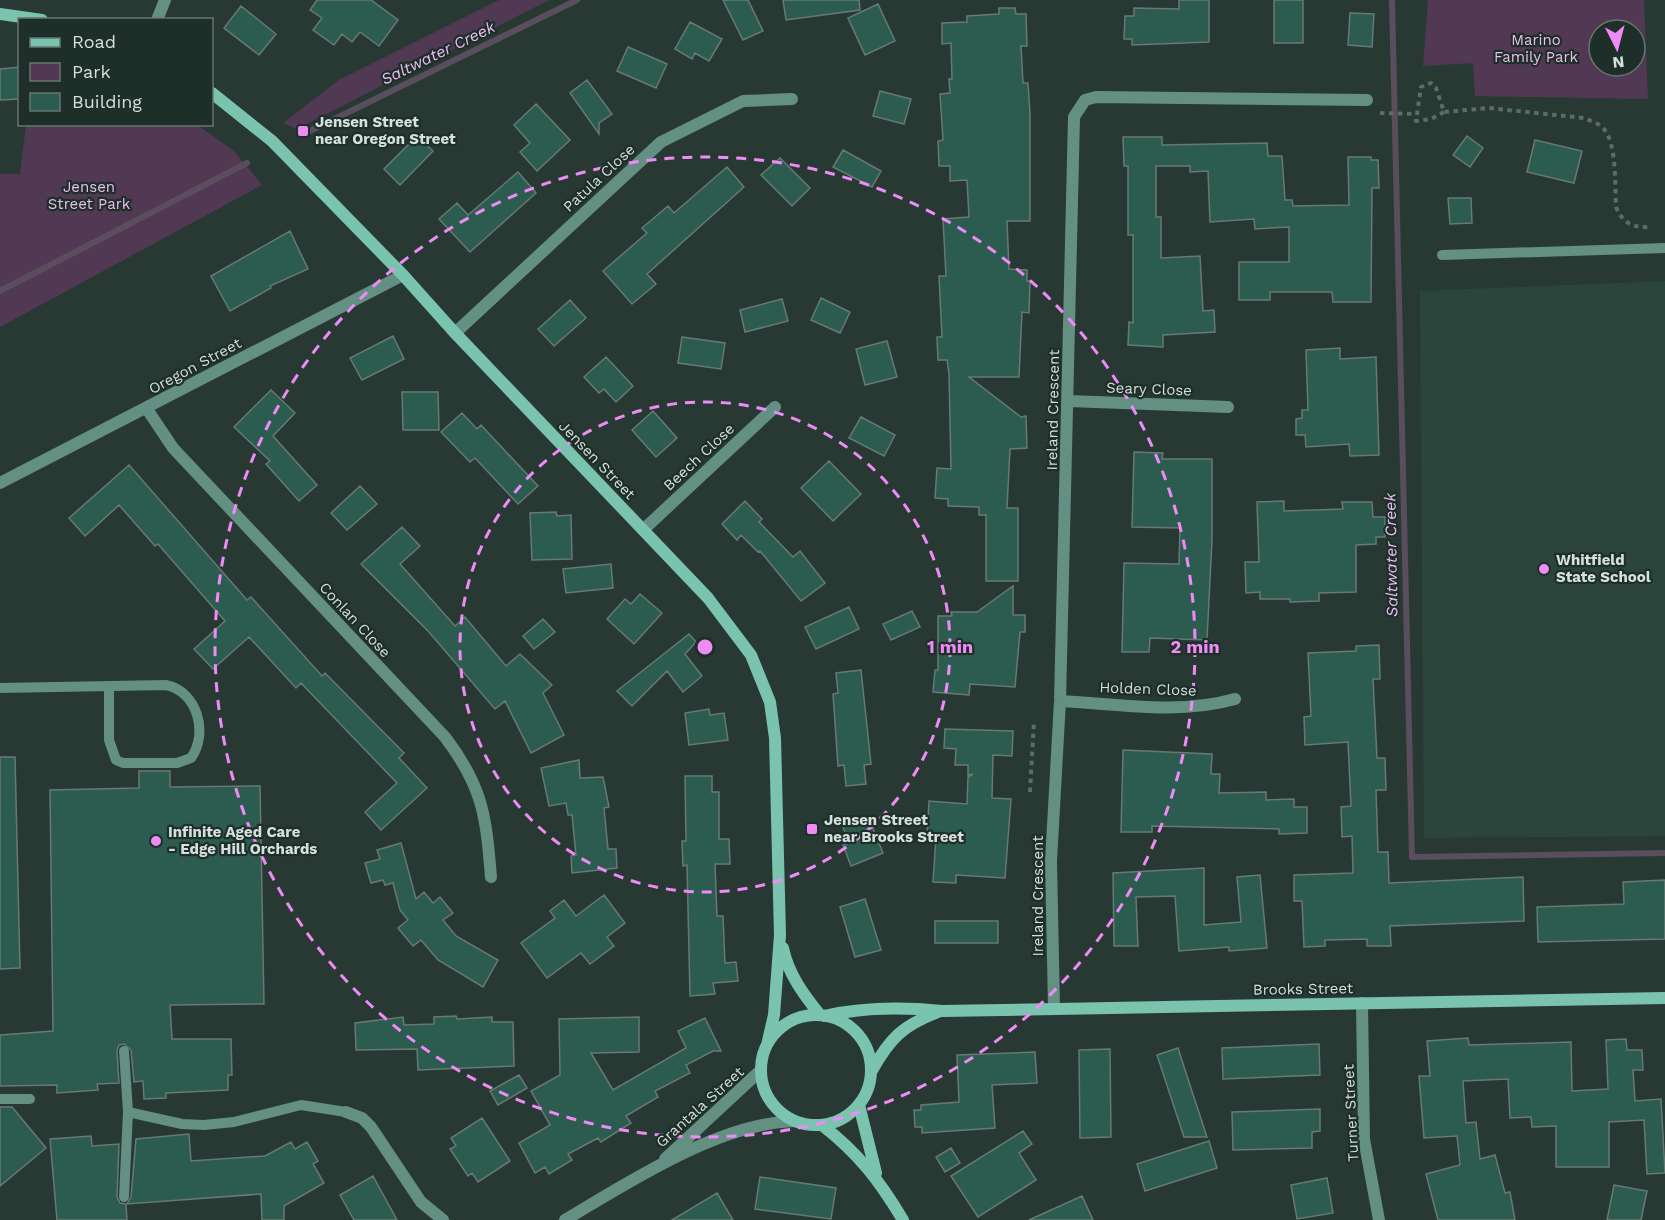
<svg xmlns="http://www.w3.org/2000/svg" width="1665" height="1220" font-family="'Work Sans',sans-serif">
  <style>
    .built { fill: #2b453d }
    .green { fill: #513953; fill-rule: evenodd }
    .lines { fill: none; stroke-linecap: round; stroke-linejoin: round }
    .stream { stroke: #5a4d5d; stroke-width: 6 }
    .building { fill: #2c5c50; stroke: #677973; stroke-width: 1.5 }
    .path { stroke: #5d6c67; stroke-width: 4; stroke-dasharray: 4.5 4.5; stroke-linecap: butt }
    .lane { stroke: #639083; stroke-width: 10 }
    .street { stroke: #639083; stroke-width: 12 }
    .secondary { stroke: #7ac4af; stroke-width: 12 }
    .ring { fill: none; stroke: #ef8bf7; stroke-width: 3; stroke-dasharray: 10 8 }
    .poi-dot { fill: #ef8bf7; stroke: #1e2f2a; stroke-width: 2 }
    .labels { text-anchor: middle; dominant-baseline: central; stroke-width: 4.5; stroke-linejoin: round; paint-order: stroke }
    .park-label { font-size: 15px; fill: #edbdf0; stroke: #1e2f2a }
    .poi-label { font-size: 15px; font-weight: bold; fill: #d5dfdb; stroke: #1e2f2a; text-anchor: start }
    .street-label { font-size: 15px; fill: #d5dfdb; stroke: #1e2f2a }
    .water-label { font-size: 16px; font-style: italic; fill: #edbdf0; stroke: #1e2f2a }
    .centre { fill: #ef8bf7; stroke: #1e2f2a; stroke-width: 3 }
    .ring-label { font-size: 18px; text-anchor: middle; font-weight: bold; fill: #ef8bf7; stroke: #1e2f2a; stroke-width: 4.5; stroke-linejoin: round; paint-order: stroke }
  </style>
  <rect width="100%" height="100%" fill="#283934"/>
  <path class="built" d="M1665,281V836L1424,838L1420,291Z"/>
  <path class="green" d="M499,0H549L297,129L283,123L339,80Z
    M1428,0H1644L1648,99L1475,96L1473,63L1423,66ZM1599,30H1635V66H1599Z
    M196,124L234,151L262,185L0,327V174H20L26,125Z"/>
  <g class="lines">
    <path class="stream" d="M1392,0L1412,857L1665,853
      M310,131L577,0
      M0,291L247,163"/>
  </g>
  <path class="building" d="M317,0H371L398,20L379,46L360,32L352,42L342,34L334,45L313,30L322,18L310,10Z
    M723,0H748L763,31L743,40Z
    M783,0H859L860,10L786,20Z
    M1179,0H1209V42L1132,45V39H1124L1125,16H1134V8L1179,9Z
    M1274,0H1303V43H1274Z
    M878,4L895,41L865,55L848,18Z
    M241,6L276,34L259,55L224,28Z
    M999,8H1015L1016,14H1026L1027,46H1021L1023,83H1028L1030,113V221H1007L1009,269L1027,270V281H1030L1029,313L1022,312L1019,377H969L1021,417L1026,416L1027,448L1010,449L1007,508H1018V581H986V515H979V507L948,506V499L935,498L937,468L951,469L949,374L947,360H938L937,337H942L939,276H946L943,219L969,217L967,180L950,181V166H939L938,141L943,140L940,94L950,93L949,79H952L951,43L942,44V23L967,22V16L999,14Z
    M1350,13L1374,14L1372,47L1348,45Z
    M690,22L722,39L709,61L695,53L692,59L675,49Z
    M628,47L667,64L656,88L617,71Z
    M20,67V99L0,100V69Z
    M587,80L612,114L599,123V134L570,93Z
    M880,91L911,99L904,124L873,116Z
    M536,104L570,140L537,171L520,152L530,143L514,125Z
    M417,136L433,151L400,185L384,169Z
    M1467,136L1483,148L1470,167L1453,155Z
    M1123,137H1162V145L1267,143L1268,156H1282L1285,200H1292L1293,206L1349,205L1348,157H1371V160H1378L1379,188H1372L1371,302H1333L1332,292H1270V300H1239V262H1289V227L1255,229L1254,219L1210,222L1208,171L1190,172V166H1156V217H1161V258L1200,256L1203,311L1214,310L1215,332L1163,335V347L1128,345L1129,322L1133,323V235H1128V166H1124Z
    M1535,140L1582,151L1574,183L1527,172Z
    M843,150L881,171L872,187L833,167Z
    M780,158L810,188L792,206L761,175Z
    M727,167L744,187L647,274L656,284L632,304L603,271L647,233L642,228L668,206L674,213Z
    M518,172L536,193L470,252L439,219L457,203L468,215Z
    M1448,198H1471L1472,223L1450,224Z
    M290,231L308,269L270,286L271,288L230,311L211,276Z
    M821,298L850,312L840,333L811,320Z
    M782,299L788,321L745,332L740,310Z
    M570,300L586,318L554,346L538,329Z
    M393,336L404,359L362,380L350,358Z
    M682,337L725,343L721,369L678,363Z
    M887,341L897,377L865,385L856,349Z
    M1340,348V359L1376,357L1379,455L1350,456L1349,444L1306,447L1305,435H1296V419L1302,418V410H1308L1306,350Z
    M606,357L633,386L616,402L604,389L599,393L584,377Z
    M271,390L295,413L273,436L317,485L299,501L266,464L270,461L234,427Z
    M402,392H438L439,430H403Z
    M653,411L677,438L656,457L632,430Z
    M462,413L477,429L481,425L538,486L518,504L475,458L470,462L441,432Z
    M861,417L895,435L884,456L849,438Z
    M1134,452L1163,453L1162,459H1212V539L1207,640L1150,638L1149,652H1122L1124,563L1179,564L1180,528L1132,527Z
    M829,461L861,494L833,521L801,488Z
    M129,465L247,600L251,597L322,676L325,673L404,753L399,758L427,788L381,830L365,812L397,783L301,683L296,688L249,637L213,669L194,649L225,621L158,544L155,546L119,505L85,536L69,518Z
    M360,486L377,504L347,530L331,513Z
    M745,501L762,519L759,522L793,557L800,551L825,583L801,601L760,551L758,552L741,535L737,540L722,524Z
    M1284,501V511L1343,509L1342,502H1372L1373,517H1385V537H1376V544L1356,545V592L1319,593V601L1290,602V599H1260V592L1246,593L1245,562H1259L1257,502Z
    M556,512L557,516L571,515L572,559L532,560L530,513Z
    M402,527L420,546L400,564L455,626L465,617L506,666L520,654L552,685L543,693L564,735L531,753L505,701L495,709L428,631L361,564Z
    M611,564L613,588L566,593L563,569Z
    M1013,586V615H1025V632H1020L1015,687L970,684L969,695L933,692L935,670H938V616H952L951,612H977Z
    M640,594L662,613L634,644L607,619L625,599L631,604Z
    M849,607L859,629L816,649L805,627Z
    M912,611L920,627L891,640L883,624Z
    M543,619L555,632L534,649L523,636Z
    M689,634L696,642L685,654L702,676L683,692L667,671L632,706L617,691Z
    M1379,645L1380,679H1373L1377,758H1385L1386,790H1376L1378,852H1388L1389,883L1523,877L1524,921L1390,926L1391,946H1367V939L1325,940V946L1304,947L1302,901H1294V875L1353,873L1352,836L1342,837L1341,807L1351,806L1348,742L1305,745L1304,717L1311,716L1308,653L1356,651V646Z
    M861,670L871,764L864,765L866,784L846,786L844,765L838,766L833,694L838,693L836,673Z
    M709,709L710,715L724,713L728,740L689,745L685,713Z
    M945,729L1013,731L1012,756L993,755L992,798L1011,799L1005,878L956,875V883L933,882L936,838L927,837L929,801L967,804L968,777L973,774L968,775V765H955L956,749L944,748Z
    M1123,750L1212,754L1211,774H1220L1219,793L1266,792V800L1294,799V807H1307V833L1279,834V829L1152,826V832H1121Z
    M0,757H15L20,968L0,969Z
    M579,760L580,778L603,777L609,807L604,808L608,849H616L617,868L572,873L571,856L576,855L572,815H568L566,803L549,806L541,768Z
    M139,771H170V787L260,786L264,1004L170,1005L172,1039H231L232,1075H228V1090L166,1093V1098L144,1099L143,1081L134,1082L131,1050L124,1044L119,1045L117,1051L119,1083L97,1084L98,1090L57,1093V1085L0,1086V1035L53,1031L50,790L139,788Z
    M685,776H712V792H719V839H729L730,864H715L717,916H723L725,963L736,962L738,981L713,983L715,994L690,996L687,865L683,866L682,841H686Z
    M868,816L883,853L851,866L843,845L849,843L843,827Z
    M401,843L416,899L424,892L433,903L440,897L453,913L443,920L456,936L498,960L483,987L438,960L421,940L413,946L398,928L408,920L400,910L393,883L385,885L383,880L371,883L365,863L380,859L377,850Z
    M1204,868V925L1241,922L1237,877L1260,875L1267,948L1229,951V947L1179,951L1175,896L1136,897L1138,946H1114L1113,873Z
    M1665,880V939L1538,942L1537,907L1624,904L1623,882Z
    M604,895L625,923L607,937L614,946L590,964L581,953L547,978L521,943L555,918L550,911L564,900L576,916Z
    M865,899L881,950L855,957L840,907Z
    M935,921H998V943H935Z
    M456,1016L457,1019L492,1017V1022H513L514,1066L418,1070L417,1049L356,1050L355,1023L403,1017L404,1025L434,1024V1017Z
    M639,1017V1052L591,1053L613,1090L686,1048L678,1031L705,1018L721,1051H713L686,1065L690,1073L655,1091L658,1097L626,1116L631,1123L601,1142L598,1138L568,1154L572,1160L549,1174L545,1167L535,1173L519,1143L550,1125L531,1091L560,1075L559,1019Z
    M1468,1038L1469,1045L1571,1042L1572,1091L1608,1089L1606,1040L1626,1039L1627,1050H1642L1643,1070H1633L1635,1101L1661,1099L1665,1173L1647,1174L1644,1120L1609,1122V1167H1556V1126L1532,1127L1531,1117L1510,1118L1508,1079L1463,1081L1466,1123L1476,1122L1480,1159L1495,1155L1505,1193L1510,1192L1515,1220H1438L1426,1174L1460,1165L1457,1136L1424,1138L1419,1076H1430L1427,1041Z
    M1319,1044L1320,1075L1223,1079L1222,1048Z
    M1178,1048L1185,1070L1207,1137H1184L1157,1055Z
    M1110,1049L1111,1137L1080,1138L1079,1050Z
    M1035,1052L1037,1083L992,1085L995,1128L922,1133V1127H915L914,1110H921V1105L959,1102L957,1055Z
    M519,1075L527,1088L498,1105L490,1091Z
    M0,1107H12L46,1148L0,1186Z
    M1320,1109V1131L1312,1132V1148L1233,1150L1232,1112Z
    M482,1118L510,1161L478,1182L472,1173L468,1176L450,1149L456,1146L451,1138Z
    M1023,1131L1032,1144L1019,1153L1036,1180L978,1217L951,1176Z
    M189,1134L191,1161L265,1156L291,1142L295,1149L307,1142L318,1161L313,1164L324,1183L284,1206V1220H262L261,1194L127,1204L131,1197L136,1139Z
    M91,1136L92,1146L119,1144L117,1197L120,1203L126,1204L127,1220H57L50,1139Z
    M1209,1141L1217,1168L1145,1191L1137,1164Z
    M951,1148L960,1163L945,1172L936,1157Z
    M373,1176L397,1220H354L340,1195Z
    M760,1177L836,1188L831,1219L755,1209Z
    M1327,1178L1333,1213L1297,1219L1291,1185Z
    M1614,1185L1647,1191L1641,1220H1607Z
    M717,1193L733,1220H672Z
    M1082,1196L1093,1220H1029Z"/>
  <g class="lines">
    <path class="path" d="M1444,112L1431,119L1416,121L1421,87L1431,83L1436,88L1444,112L1489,108L1584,118C1591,121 1599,123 1604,129C1617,144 1615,188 1616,207C1623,224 1634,228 1651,227
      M1380,113L1416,114
      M1030,792L1034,720"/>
    <path class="lane" d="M1442,255L1665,248
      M0,688L166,685C197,691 209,733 191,758L177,763H123L116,760L109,740V686
      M0,1099H30
      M128,1112L182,1124L204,1125L234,1122L301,1105L346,1112
      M124,1197L128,1112L124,1051"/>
    <path class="street" d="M157,20L165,0
      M455,333L661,142L743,101L792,99
      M1069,401L1228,407
      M147,409L173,448L445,737C483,787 486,816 491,877
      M0,483L403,275
      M643,530L775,407
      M1060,701C1117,704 1179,715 1235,699
      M1362,1003L1364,1139L1379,1220
      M1054,1008L1051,861L1060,701L1074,117L1085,100L1096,97L1367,100
      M346,1112L362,1118L371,1127L421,1202L443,1220
      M665,1159L760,1071
      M565,1220C629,1182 719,1123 795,1121"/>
    <path class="secondary" d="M0,14L42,20
      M212,93L272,141L403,275L455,333L708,598L751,655L770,702L775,738L780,935L774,1015L767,1045
      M783,948C788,974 804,995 820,1015
      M761 1070a55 55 0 1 1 110 0a55 55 0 1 1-110 0Z
      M824,1016C864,1007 902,1007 942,1011L1665,998
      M871,1072C890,1038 902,1026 938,1012
      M859,1105L876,1173
      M822,1125C859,1154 879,1180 903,1220"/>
  </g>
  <g class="ring">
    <circle cx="705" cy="647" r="245"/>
    <circle cx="705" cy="647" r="490"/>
  </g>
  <g class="poi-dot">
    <rect x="297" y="125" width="12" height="12" rx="3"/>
    <circle cx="1544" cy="569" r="6"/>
    <rect x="806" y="823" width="12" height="12" rx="3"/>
    <circle cx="156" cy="841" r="6"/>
  </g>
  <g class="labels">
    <g class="park-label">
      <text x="1536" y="40">Marino<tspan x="1536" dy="17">Family Park</tspan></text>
      <text x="89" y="187">Jensen<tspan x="89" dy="17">Street Park</tspan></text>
    </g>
    <g class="poi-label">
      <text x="315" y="122">Jensen Street<tspan x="315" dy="17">near Oregon Street</tspan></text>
      <text x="1556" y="560">Whitfield<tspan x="1556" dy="17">State School</tspan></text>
      <text x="824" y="820">Jensen Street<tspan x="824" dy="17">near Brooks Street</tspan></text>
      <text x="168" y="832">Infinite Aged Care<tspan x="168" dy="17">- Edge Hill Orchards</tspan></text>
    </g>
    <g class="street-label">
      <text transform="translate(599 178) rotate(-43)">Patula Close</text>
      <text transform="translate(195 366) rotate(-28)">Oregon Street</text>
      <text transform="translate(1149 389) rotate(2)">Seary Close</text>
      <text transform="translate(1053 410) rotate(-89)">Ireland Crescent</text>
      <text transform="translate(699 457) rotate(-43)">Beech Close</text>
      <text transform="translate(597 460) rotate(46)">Jensen Street</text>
      <text transform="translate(355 620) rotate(47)">Conlan Close</text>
      <text transform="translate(1148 689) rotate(2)">Holden Close</text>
      <text transform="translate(1038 896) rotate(-90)">Ireland Crescent</text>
      <text transform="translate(1303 989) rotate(-1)">Brooks Street</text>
      <text transform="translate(700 1107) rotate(-42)">Grantala Street</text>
      <text transform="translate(1351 1113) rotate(-93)">Turner Street</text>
    </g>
    <g class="water-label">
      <text transform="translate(438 53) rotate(-26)">Saltwater Creek</text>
      <text transform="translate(1391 555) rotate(-91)">Saltwater Creek</text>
    </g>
  </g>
  <circle cx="705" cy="647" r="9" class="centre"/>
  <g class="ring-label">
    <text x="950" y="653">1 min</text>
    <text x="1195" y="653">2 min</text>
  </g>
  <rect x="18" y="18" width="195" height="108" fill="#1e2f2a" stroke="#677571" stroke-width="1.5"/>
  <rect x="30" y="38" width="30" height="9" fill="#7ac4af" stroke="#677571" stroke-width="1.5"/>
  <text x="72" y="48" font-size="18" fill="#d5dfdb">Road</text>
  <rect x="30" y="63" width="30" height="18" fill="#513953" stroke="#677571" stroke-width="1.5"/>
  <text x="72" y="78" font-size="18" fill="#d5dfdb">Park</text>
  <rect x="30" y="93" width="30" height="18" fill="#2c5c50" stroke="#677571" stroke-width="1.5"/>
  <text x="72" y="108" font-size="18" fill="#d5dfdb">Building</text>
  <g transform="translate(1617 48) rotate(174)"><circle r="28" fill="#1e2f2a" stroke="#677571" stroke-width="1.5"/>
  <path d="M0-4.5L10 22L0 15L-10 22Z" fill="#ef8bf7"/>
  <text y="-9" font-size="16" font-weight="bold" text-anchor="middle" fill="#d5dfdb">N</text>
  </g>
</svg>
